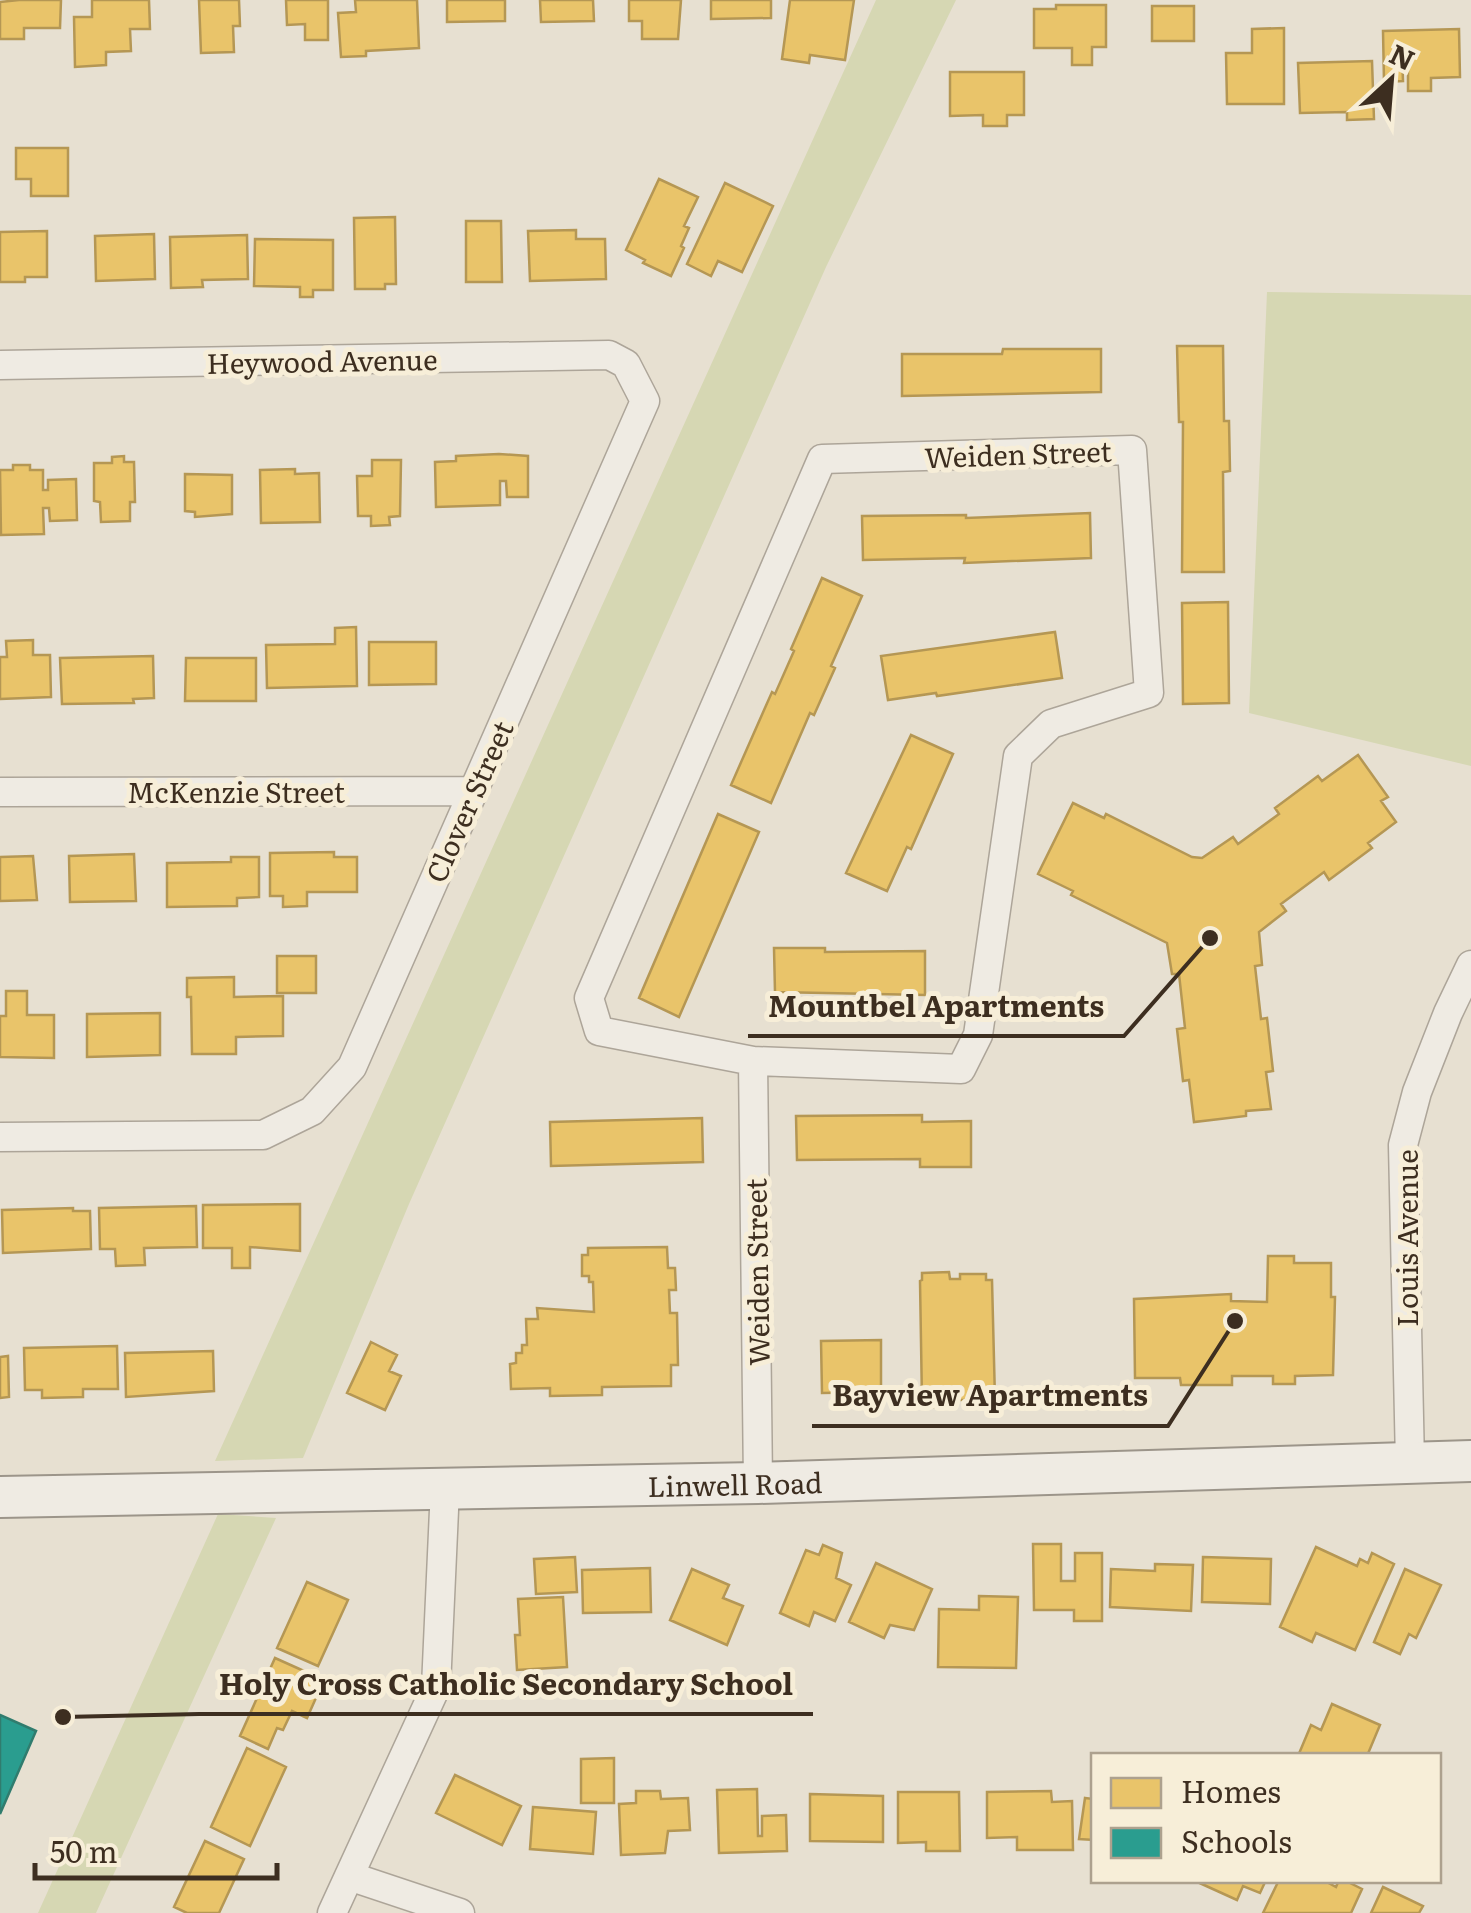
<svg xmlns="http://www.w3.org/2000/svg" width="1471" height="1913" font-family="Literata,serif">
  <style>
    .green { fill: #d6d7b3 }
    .homes { fill: #e9c46a; stroke: #b59754; stroke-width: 2.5 }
    .schools { fill: #2a9d8f; stroke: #307c6e; stroke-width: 2.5 }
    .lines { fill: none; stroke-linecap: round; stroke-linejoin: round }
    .street-casing { stroke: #ada599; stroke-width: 31 }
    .secondary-casing { stroke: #9c958a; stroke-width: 44 }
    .street { stroke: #efebe3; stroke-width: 28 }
    .secondary { stroke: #efebe3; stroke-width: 40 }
    .labels { text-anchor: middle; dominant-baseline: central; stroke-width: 10; stroke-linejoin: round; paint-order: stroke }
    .street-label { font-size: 28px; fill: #3d2e20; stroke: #f7eed8 }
    .leader { fill: none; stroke: #3d2e20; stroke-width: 4 }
    .callout-dot { fill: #3d2e20; stroke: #f7eed8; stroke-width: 4 }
    .callout-label { font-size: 30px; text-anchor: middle; font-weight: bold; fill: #3d2e20; stroke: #f7eed8; stroke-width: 10; stroke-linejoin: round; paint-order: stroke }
  </style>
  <rect width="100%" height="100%" fill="#e7e0d1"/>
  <path class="green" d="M876,0H956L826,267L409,1204L303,1458L215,1461Z
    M1267,292L1471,295V766L1249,713Z
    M218,1514L276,1518L96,1913H38Z"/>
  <path class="homes" d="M19,0H61L60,28H24V39H0V2Z
    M92,0H149L150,29H130L131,51L106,52V65L75,67L74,17H92Z
    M199,0H239L240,26H233L234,52L201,53Z
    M286,0H328V40H305V24L287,25Z
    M355,0H417L419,48L366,51V56L341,57L338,13L356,12Z
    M447,0H505V21L447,22Z
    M540,0H593L594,21L541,22Z
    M629,0H681L678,39H642V21H629Z
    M711,0H771V18L711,19Z
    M790,0H854L845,60L810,55L809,63L782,59Z
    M1056,5H1106V47H1092V65H1072V48H1034V9H1056Z
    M1152,6H1194V41H1152Z
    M1284,28V104H1227L1226,53H1252V29Z
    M1459,29L1460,77L1431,78V91H1408V54H1402L1403,81L1384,82L1383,31Z
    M1372,61L1374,119L1347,120V112L1300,113L1298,63Z
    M950,72H1024V115H1007V126H983V115L950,116Z
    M16,148H68V196H31V179H16Z
    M659,179L698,197L684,226L689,228L681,246L684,248L671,276L643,263L645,260L626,250Z
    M725,183L773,206L742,272L718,261L711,276L687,264Z
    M395,217L396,284H385V289H355L354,218Z
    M466,221H501L502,282H466Z
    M576,230V239H605L606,279L530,281L528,231Z
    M47,231V277H25V282H0V232Z
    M154,234L155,279L96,281L95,236Z
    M247,235L248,279L202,280L203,287L171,288L170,237Z
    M255,239L333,240V290H313V297H300V287L254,286Z
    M1177,346H1223L1224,421H1229L1230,471L1223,472L1224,572H1182L1183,422H1179Z
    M1003,349H1101V392L902,396V354H1002Z
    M499,454L528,456V497H507L506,481H500V505L436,507L435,462L456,461V456Z
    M124,456V462H134L135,502H130V521L101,522L100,502L94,501V463H112V457Z
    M372,460H401L400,516L389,517L390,525L371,526V516H358L357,476H372Z
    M13,465H30V470H43V490H48V480L76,479L77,520L50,521L49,508H43L44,534L1,535L0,470H13Z
    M295,469V474L319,473L320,522L261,523L260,470Z
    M185,474L232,475V514L195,517V512L185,511Z
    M1090,513L1091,558L964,563L965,558L863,560L862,516L966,515V518Z
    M822,578L862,596L831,666L835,668L814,715L810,713L771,803L731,785L772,692L775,694L794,651L791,649Z
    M1228,602L1229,703L1183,704L1182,603Z
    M356,627L357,686L267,688L266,645L335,644V628Z
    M1055,632L1062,678L937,696L936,693L888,700L881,656Z
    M33,640V655H50L51,697L0,699V657H7L6,641Z
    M369,642H436V684L369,685Z
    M153,656L154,698L133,699L134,703L62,704L60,658Z
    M186,658H256V701H185Z
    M911,735L953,754L911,849L907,847L887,891L846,873Z
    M1358,755L1388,797L1381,801L1396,822L1368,843L1372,848L1329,880L1324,872L1281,904L1286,911L1259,932L1262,965L1255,966L1261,1019L1267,1018L1273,1071L1266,1072L1271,1109L1246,1111V1116L1194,1122L1189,1080L1183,1081L1177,1029L1185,1028L1179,974H1172L1167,943L1071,895L1073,891L1038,874L1073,803L1104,818L1106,814L1192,857L1202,858L1233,837L1238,844L1279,814L1275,808L1318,776L1322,781Z
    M718,814L759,832L679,1017L639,998Z
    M334,852V857H357V892H307V906L283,907V896H270V853Z
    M134,854L136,901L70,902L69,856Z
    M33,856L37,900L0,901V857Z
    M231,857H259V897L237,898V906L167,907V863L231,862Z
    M774,948H825V952L925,951V995L775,992Z
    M277,956H316V993H277Z
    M234,977V997L283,996V1036L236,1037V1054H192L191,997H187V978Z
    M6,991H27V1015H54V1058L0,1057V1016H6Z
    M160,1013V1055L87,1057V1014Z
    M922,1115V1122L971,1121V1167H920V1159L797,1160L796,1116Z
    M702,1118L703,1162L551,1166L550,1122Z
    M300,1204V1251L250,1247V1268H232V1248H203V1205Z
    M196,1206L197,1247L144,1248L145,1265L116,1266L115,1249H100L99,1208Z
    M73,1208V1211H90L91,1249L3,1253L2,1210Z
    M667,1247L668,1268H675L676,1290H669L670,1313H677L678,1365H671V1386L602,1387V1395L550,1396V1388L511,1389L510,1364L516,1363V1353H522V1345H527L526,1319H538L537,1308L594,1312L593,1282H589V1276H582V1255H588V1248Z
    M1268,1256H1294V1263H1331V1297H1335L1333,1375L1295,1376V1384H1273V1376H1232V1385H1181L1180,1378H1135L1134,1299L1231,1294V1301L1267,1302Z
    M949,1272L950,1279H960V1274H986V1280H992L995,1400H988V1406H965V1400H951V1407H926V1402H922L920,1281L922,1280V1273Z
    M881,1340V1392L822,1393L821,1341Z
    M371,1342L397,1355L389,1371L401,1376L385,1410L347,1393Z
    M117,1346L118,1389H83V1397L42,1398V1390H25L24,1348Z
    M213,1351L214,1391L126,1397L125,1353Z
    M8,1356L9,1397L0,1398V1357Z
    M1033,1544H1061V1581H1075V1553H1102V1621H1074V1610H1034Z
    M823,1545L842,1553L836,1578L851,1585L835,1621L814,1612L809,1626L780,1613L806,1550L819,1555Z
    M1316,1547L1357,1566L1360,1559L1368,1563L1372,1553L1394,1564L1355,1650L1316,1633L1312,1642L1280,1627Z
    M575,1557L577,1592L536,1594L534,1559Z
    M1203,1557L1271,1559L1270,1604L1202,1602Z
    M876,1563L932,1589L914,1630L890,1625L884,1638L849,1622Z
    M1155,1564L1193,1565L1191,1611L1110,1607L1111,1569L1155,1571Z
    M650,1568L651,1612L583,1613L582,1570Z
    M692,1569L729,1585L723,1598L743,1606L727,1645L670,1620Z
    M1405,1569L1441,1585L1416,1638L1409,1634L1400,1654L1374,1642Z
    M307,1582L348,1600L318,1666L277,1648Z
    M979,1596L1018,1597L1016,1668L938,1667L939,1609L979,1610Z
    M563,1597L567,1667L517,1670L515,1635H520L518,1599Z
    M275,1658L324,1680L307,1718L292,1711L283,1730L277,1728L268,1749L240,1736Z
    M1332,1704L1380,1725L1367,1756H1298L1311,1725L1321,1730Z
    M247,1748L286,1767L250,1846L211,1827Z
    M614,1758V1803H581V1759Z
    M455,1775L521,1806L502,1845L436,1813Z
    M757,1789L758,1836H762V1816L786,1815L787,1851L719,1853L717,1790Z
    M636,1791H660L661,1799L688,1798L690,1830L668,1831L665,1853L621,1855L619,1804L636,1803Z
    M1051,1791L1052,1802L1072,1801L1073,1850H1017V1837L987,1838V1792Z
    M898,1792H959L960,1851H926V1842L898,1843Z
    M810,1794L883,1796V1842L810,1841Z
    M1085,1798L1094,1799V1840L1079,1839Z
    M533,1807L596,1812L593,1854L530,1849Z
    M205,1841L244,1859L219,1913H187L174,1907Z
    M1193,1880H1266L1260,1893L1243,1886L1237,1900Z
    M1279,1880H1323L1336,1887L1339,1880H1344L1362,1889L1351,1913H1263Z
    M1383,1887L1423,1906L1419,1913H1371Z"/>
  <path class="schools" d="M0,1715L36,1731L0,1814Z"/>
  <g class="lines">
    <defs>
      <path id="street" d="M0,365L609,355L626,364L645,401L352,1067L312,1111L263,1135L0,1137
        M1132,450L1149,693L1051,724L1018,756L978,1035L961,1069L753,1061L599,1031L589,998L822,459Z
        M0,792L472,791
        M753,1061L758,1483
        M1410,1463L1403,1145L1417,1092L1448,1013L1471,965
        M349,1876L460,1913
        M332,1913L436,1687L445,1488"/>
      <g id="secondary">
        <path id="s1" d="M0,1497L758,1483L1471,1461"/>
      </g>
    </defs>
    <use href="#street" class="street-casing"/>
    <use href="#secondary" class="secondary-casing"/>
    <use href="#street" class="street"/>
    <use href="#secondary" class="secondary"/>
  </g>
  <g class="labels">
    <g class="street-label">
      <text transform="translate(322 360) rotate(-1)">Heywood Avenue</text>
      <text transform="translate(1018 453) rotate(-2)">Weiden Street</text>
      <text x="236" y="791">McKenzie Street</text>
      <text transform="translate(468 801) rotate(-66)">Clover Street</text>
      <text transform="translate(1406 1238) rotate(-90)">Louis Avenue</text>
      <text transform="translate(756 1272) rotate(-91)">Weiden Street</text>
      <text stroke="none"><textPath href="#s1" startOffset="735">Linwell Road</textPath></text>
    </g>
  </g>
  <path class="leader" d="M1210 938L1124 1036H748M1235 1321L1168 1426H812M63 1717L199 1714H813"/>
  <g class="callout-dot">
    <circle cx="1210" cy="938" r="10"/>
    <circle cx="1235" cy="1321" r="10"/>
    <circle cx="63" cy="1717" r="10"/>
  </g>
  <g class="callout-label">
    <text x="936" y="1017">Mountbel Apartments</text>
    <text x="990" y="1406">Bayview Apartments</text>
    <text x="506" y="1695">Holy Cross Catholic Secondary School</text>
  </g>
  <rect x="1091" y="1753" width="350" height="130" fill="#f7eed8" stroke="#ada18e" stroke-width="2.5"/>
  <rect x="1111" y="1778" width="50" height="30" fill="#e9c46a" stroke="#ada18e" stroke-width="2.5"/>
  <text x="1181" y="1803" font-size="30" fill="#3d2e20">Homes</text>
  <rect x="1111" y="1828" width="50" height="30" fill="#2a9d8f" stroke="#ada18e" stroke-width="2.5"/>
  <text x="1181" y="1853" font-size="30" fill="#3d2e20">Schools</text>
  <g transform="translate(1391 80) rotate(26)" stroke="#f7eed8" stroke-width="8" paint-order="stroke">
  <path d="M0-8L18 38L0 25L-18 38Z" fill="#3d2e20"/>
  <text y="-15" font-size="28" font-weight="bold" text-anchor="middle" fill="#3d2e20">N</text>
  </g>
  <path d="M35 1863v15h242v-15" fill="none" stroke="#3d2e20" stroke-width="5"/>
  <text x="50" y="1863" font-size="30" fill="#3d2e20" stroke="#f7eed8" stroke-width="8" paint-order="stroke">50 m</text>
</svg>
